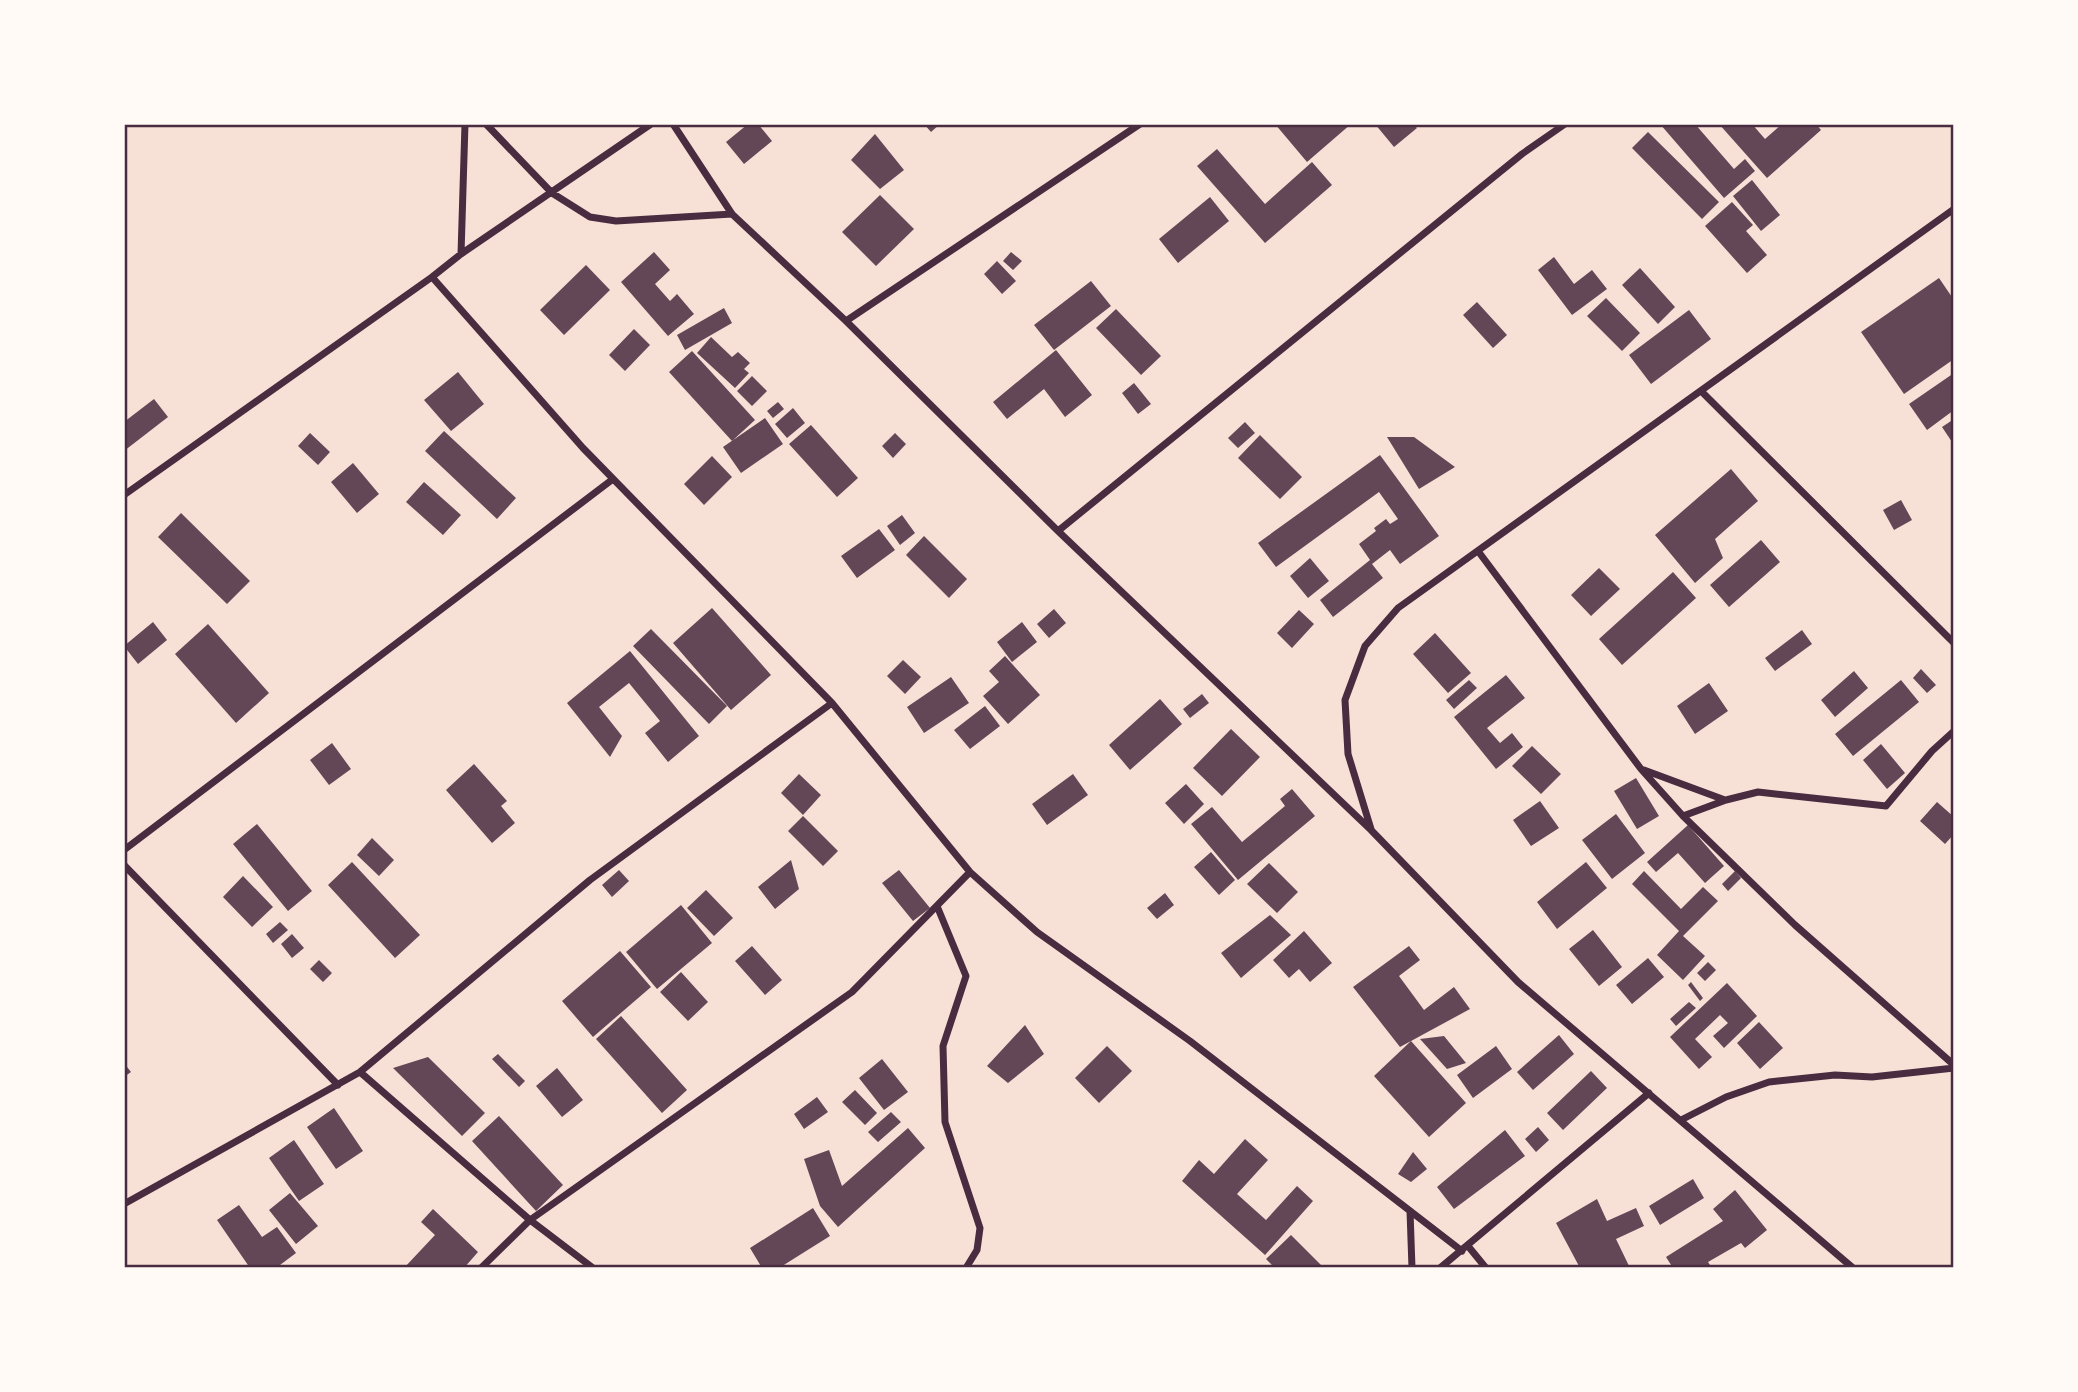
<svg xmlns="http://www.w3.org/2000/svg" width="2078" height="1392" font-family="'Fira Sans',sans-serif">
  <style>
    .building { fill: #644757 }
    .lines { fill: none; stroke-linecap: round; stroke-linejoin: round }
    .minor { stroke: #4a2c40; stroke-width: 7 }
    .neatline { fill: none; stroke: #4a2c40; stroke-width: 2.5 }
  </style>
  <rect width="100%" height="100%" fill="#f7e1d7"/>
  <path class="building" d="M748,124H758L772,141L744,164L726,142Z
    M924,124H940L931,132Z
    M1275,124H1351L1307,162Z
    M1375,124H1413L1417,128L1394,147Z
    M1660,124H1695L1734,169L1745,159L1755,171L1724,198Z
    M1719,124H1752L1765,139L1782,124H1816L1821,130L1767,178Z
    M1648,132L1719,202L1702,219L1632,148Z
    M875,134L904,170L880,189L851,160Z
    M1217,149L1265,204L1312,162L1332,185L1265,243L1197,166Z
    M1752,180L1780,215L1761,231L1733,196Z
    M880,195L914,229L876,266L842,232Z
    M1210,197L1229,221L1178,263L1159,239Z
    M1732,202L1753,225L1746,231L1767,255L1747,273L1705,226Z
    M654,252L670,270L655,284L670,301L677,294L694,314L668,336L621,282Z
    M1011,252L1022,261L1013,270L1003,261Z
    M1554,257L1574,284L1592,270L1607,289L1572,315L1538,270Z
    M997,261L1016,281L1002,294L984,274Z
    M586,265L610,290L564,335L540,310Z
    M1640,268L1675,307L1658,324L1622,285Z
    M1939,278L1954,300V359L1904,394L1861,332Z
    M1091,281L1111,306L1054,350L1034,325Z
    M1606,298L1640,333L1622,351L1587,316Z
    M1477,302L1507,335L1493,348L1463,315Z
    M724,308L732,323L685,350L677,335Z
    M1116,309L1161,356L1141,375L1096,328Z
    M1689,310L1711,339L1651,384L1629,355Z
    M634,329L650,345L625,371L609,355Z
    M711,337L732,357L738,352L750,363L744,369L749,373L735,388L697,353Z
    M1056,350L1092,395L1065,417L1044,389L1007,419L993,402Z
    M692,351L755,420L732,441L669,372Z
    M458,372L484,404L451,431L424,400Z
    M1954,373V410L1927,430L1909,404Z
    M752,376L767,391L752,406L737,391Z
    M1134,383L1151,404L1138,414L1122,393Z
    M154,399L168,417L124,451V422Z
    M778,402L784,409L773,418L767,411Z
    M793,408L805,423L787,438L775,424Z
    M765,418L783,444L741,473L723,447Z
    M1954,419V445L1942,427Z
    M1245,422L1255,433L1238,448L1228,438Z
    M811,425L858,478L837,497L789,444Z
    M444,431L516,498L497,519L425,451Z
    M310,433L330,452L318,465L298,446Z
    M895,433L906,444L893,458L882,446Z
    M1260,435L1302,477L1280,499L1238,458Z
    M1387,437H1414L1455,467L1419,489Z
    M1380,455L1439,536L1400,564L1390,550L1372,564L1383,578L1333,617L1320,600L1370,560L1359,544L1376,531L1374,528L1386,519L1390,524L1398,519L1379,492L1276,567L1258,543Z
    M712,456L732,477L704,505L684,484Z
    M353,463L379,494L357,513L331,482Z
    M1731,469L1758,501L1715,539L1723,558L1695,583L1655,535Z
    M424,482L461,515L443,535L406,502Z
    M1901,500L1912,520L1894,530L1883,510Z
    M181,513L250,581L227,604L158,537Z
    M902,515L915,533L900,545L887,526Z
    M879,529L895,550L857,578L841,556Z
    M924,536L967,579L949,598L906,555Z
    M1761,540L1780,562L1729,607L1710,585Z
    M1310,558L1329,581L1308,598L1290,576Z
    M1599,568L1620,589L1591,616L1571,595Z
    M1673,572L1696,598L1622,665L1599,639Z
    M712,608L771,675L731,710L673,643Z
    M1054,609L1066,623L1049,638L1037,624Z
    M1299,610L1314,624L1292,648L1277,633Z
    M153,622L167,640L138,664L124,646Z
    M1022,622L1037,642L1012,662L997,642Z
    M208,624L269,693L236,723L175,654Z
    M651,629L727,706L709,724L633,646Z
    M1802,630L1812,644L1775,671L1765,658Z
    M1435,633L1471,673L1448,693L1413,654Z
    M630,651L699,736L668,762L645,733L660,721L629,683L599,707L622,736L610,757L567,703Z
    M1005,656L1040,695L1008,724L983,696L999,682L989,671Z
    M903,660L921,677L905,694L887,676Z
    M1921,669L1936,685L1927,693L1913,678Z
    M1854,671L1868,688L1835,717L1821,700Z
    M1506,675L1525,698L1487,728L1500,743L1512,733L1523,747L1496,769L1454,717Z
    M951,677L969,703L924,733L907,707Z
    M1469,680L1477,688L1454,709L1446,700Z
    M1901,680L1919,702L1853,756L1835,734Z
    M1709,683L1728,711L1695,734L1677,706Z
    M1202,694L1209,703L1190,718L1183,709Z
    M1160,699L1182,724L1130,770L1109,745Z
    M985,706L1000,726L970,749L954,730Z
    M1231,729L1260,757L1222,796L1193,768Z
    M332,743L351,769L329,785L310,760Z
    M1881,744L1905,773L1887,789L1863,760Z
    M1532,746L1561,774L1541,794L1512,766Z
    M474,764L507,801L501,806L515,823L492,843L446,790Z
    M799,774L821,795L803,815L781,793Z
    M1073,774L1088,795L1047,825L1032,804Z
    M1636,778L1659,816L1637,829L1614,791Z
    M1186,784L1204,804L1184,824L1165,803Z
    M1292,789L1315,816L1238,880L1191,824L1212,807L1242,842L1285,806L1280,799Z
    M1540,801L1559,828L1531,846L1513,820Z
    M1937,802L1954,817V834L1945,844L1920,821Z
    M1616,814L1645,853L1612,879L1582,840Z
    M803,816L838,851L823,866L788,831Z
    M257,824L312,891L288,911L233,844Z
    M1688,825L1724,866L1705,883L1678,853L1656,872L1647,862Z
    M372,838L394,860L379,876L357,855Z
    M1211,852L1235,880L1219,895L1194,867Z
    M791,860L799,889L775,909L758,887Z
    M352,862L420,935L395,958L328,885Z
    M1586,862L1607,888L1557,929L1537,902Z
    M1269,863L1298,892L1277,913L1247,884Z
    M619,870L629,881L612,897L602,885Z
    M899,870L930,908L913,921L882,883Z
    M1644,871L1681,909L1703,887L1718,901L1683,936L1705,956L1683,980L1657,955L1679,931L1632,884Z
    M1735,871L1741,878L1728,891L1722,884Z
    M243,876L273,907L252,927L223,897Z
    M706,890L733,918L714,936L687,908Z
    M1165,893L1174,905L1157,919L1147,908Z
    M681,905L712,943L657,989L626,952Z
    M1270,915L1291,935L1241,978L1221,953Z
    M280,922L288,930L273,943L266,934Z
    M1593,930L1622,967L1599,986L1569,949Z
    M1304,931L1332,963L1310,982L1299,969L1289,978L1273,960Z
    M292,934L304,948L292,958L281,944Z
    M752,946L782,980L765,995L735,961Z
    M1409,946L1420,960L1399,976L1424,1010L1454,987L1470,1009L1400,1047L1353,987Z
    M620,951L651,987L593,1037L562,1001Z
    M1648,958L1664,977L1632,1004L1616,985Z
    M319,960L332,973L323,982L310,969Z
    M1708,962L1716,970L1705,981L1697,973Z
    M681,972L708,1002L688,1021L660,992Z
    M1691,982L1703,998L1700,1001L1688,985Z
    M1727,983L1757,1016L1724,1048L1713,1036L1728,1023L1720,1015L1695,1039L1712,1057L1699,1069L1670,1037Z
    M1689,1002L1696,1008L1676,1026L1670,1019Z
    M621,1016L687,1090L662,1113L596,1039Z
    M1759,1022L1783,1048L1760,1069L1737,1043Z
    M1025,1025L1044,1054L1008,1083L987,1066Z
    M1559,1035L1574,1054L1533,1090L1517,1072Z
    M1444,1036L1466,1063L1447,1069L1420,1039Z
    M1411,1041L1466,1103L1429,1137L1374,1076Z
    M1107,1046L1132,1071L1099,1103L1075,1078Z
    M1496,1046L1512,1069L1473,1098L1457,1075Z
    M498,1054L525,1081L519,1087L492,1059Z
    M428,1057L485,1113L462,1136L393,1068Z
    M882,1059L908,1092L884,1110L859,1078Z
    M124,1063L131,1072L124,1077Z
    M557,1068L583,1100L562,1117L536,1086Z
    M1591,1071L1607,1088L1563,1130L1547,1113Z
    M855,1090L877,1113L865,1125L842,1102Z
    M817,1097L828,1112L804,1129L794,1114Z
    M334,1108L363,1151L336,1169L307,1127Z
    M891,1112L901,1122L878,1142L868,1132Z
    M499,1116L563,1185L536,1211L472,1141Z
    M1538,1127L1549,1140L1536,1152L1525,1139Z
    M908,1128L925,1148L838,1227L820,1206L804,1159L829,1150L842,1186Z
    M1505,1130L1525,1156L1454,1209L1437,1187Z
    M1245,1139L1268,1160L1237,1194L1266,1220L1297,1186L1313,1201L1265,1255L1182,1181L1199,1160L1214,1174Z
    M294,1140L324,1184L299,1201L269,1158Z
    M1413,1152L1427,1169L1411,1182L1398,1174Z
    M1693,1179L1704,1198L1660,1225L1649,1206Z
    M1735,1190L1767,1230L1745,1248L1741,1243L1708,1262L1712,1268H1673L1666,1257L1723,1221L1713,1209Z
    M290,1193L318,1226L296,1244L269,1210Z
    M1597,1199L1607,1221L1636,1208L1644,1226L1616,1239L1630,1268H1580L1556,1223Z
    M239,1205L262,1237L277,1227L296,1253L276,1268H250L217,1220Z
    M813,1208L830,1236L779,1268H762L750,1248Z
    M433,1209L478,1252L464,1268H404L435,1235L421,1222Z
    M1291,1235L1322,1266L1320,1268H1275L1266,1259Z"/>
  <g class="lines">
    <path class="minor" d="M486,124L552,193L590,217L616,221L732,214
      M673,124L732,214L846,321L1058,531L1371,830L1518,982L1853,1268
      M461,254L465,124
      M432,277L583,448L832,703L970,872L1037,932L1190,1041L1462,1251
      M846,321L1140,124
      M1701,391L1954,643
      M124,495L432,277L461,254L651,124
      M1058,531L1522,154L1565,124
      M1478,551L1641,769L1683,816L1795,925L1954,1065
      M1644,770L1725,800
      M1683,816L1726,800L1758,792L1886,806L1932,751L1954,731
      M1371,829L1348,754L1345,700L1365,646L1398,608L1954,209
      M124,850L613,479
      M124,865L338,1085
      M937,906L966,976L943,1046L945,1122L980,1228L977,1250L966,1268
      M360,1072L530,1220L593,1268
      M1681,1120L1726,1097L1769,1082L1835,1075L1872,1077L1954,1068
      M124,1204L360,1072L590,880L832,703
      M1410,1211L1412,1268
      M1468,1246L1486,1268
      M481,1268L530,1220L852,992L970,872
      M1440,1268L1649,1093"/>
  </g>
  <rect width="2078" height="1392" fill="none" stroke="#fffaf5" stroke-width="252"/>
  <rect x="126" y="126" width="1826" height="1140" class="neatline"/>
</svg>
